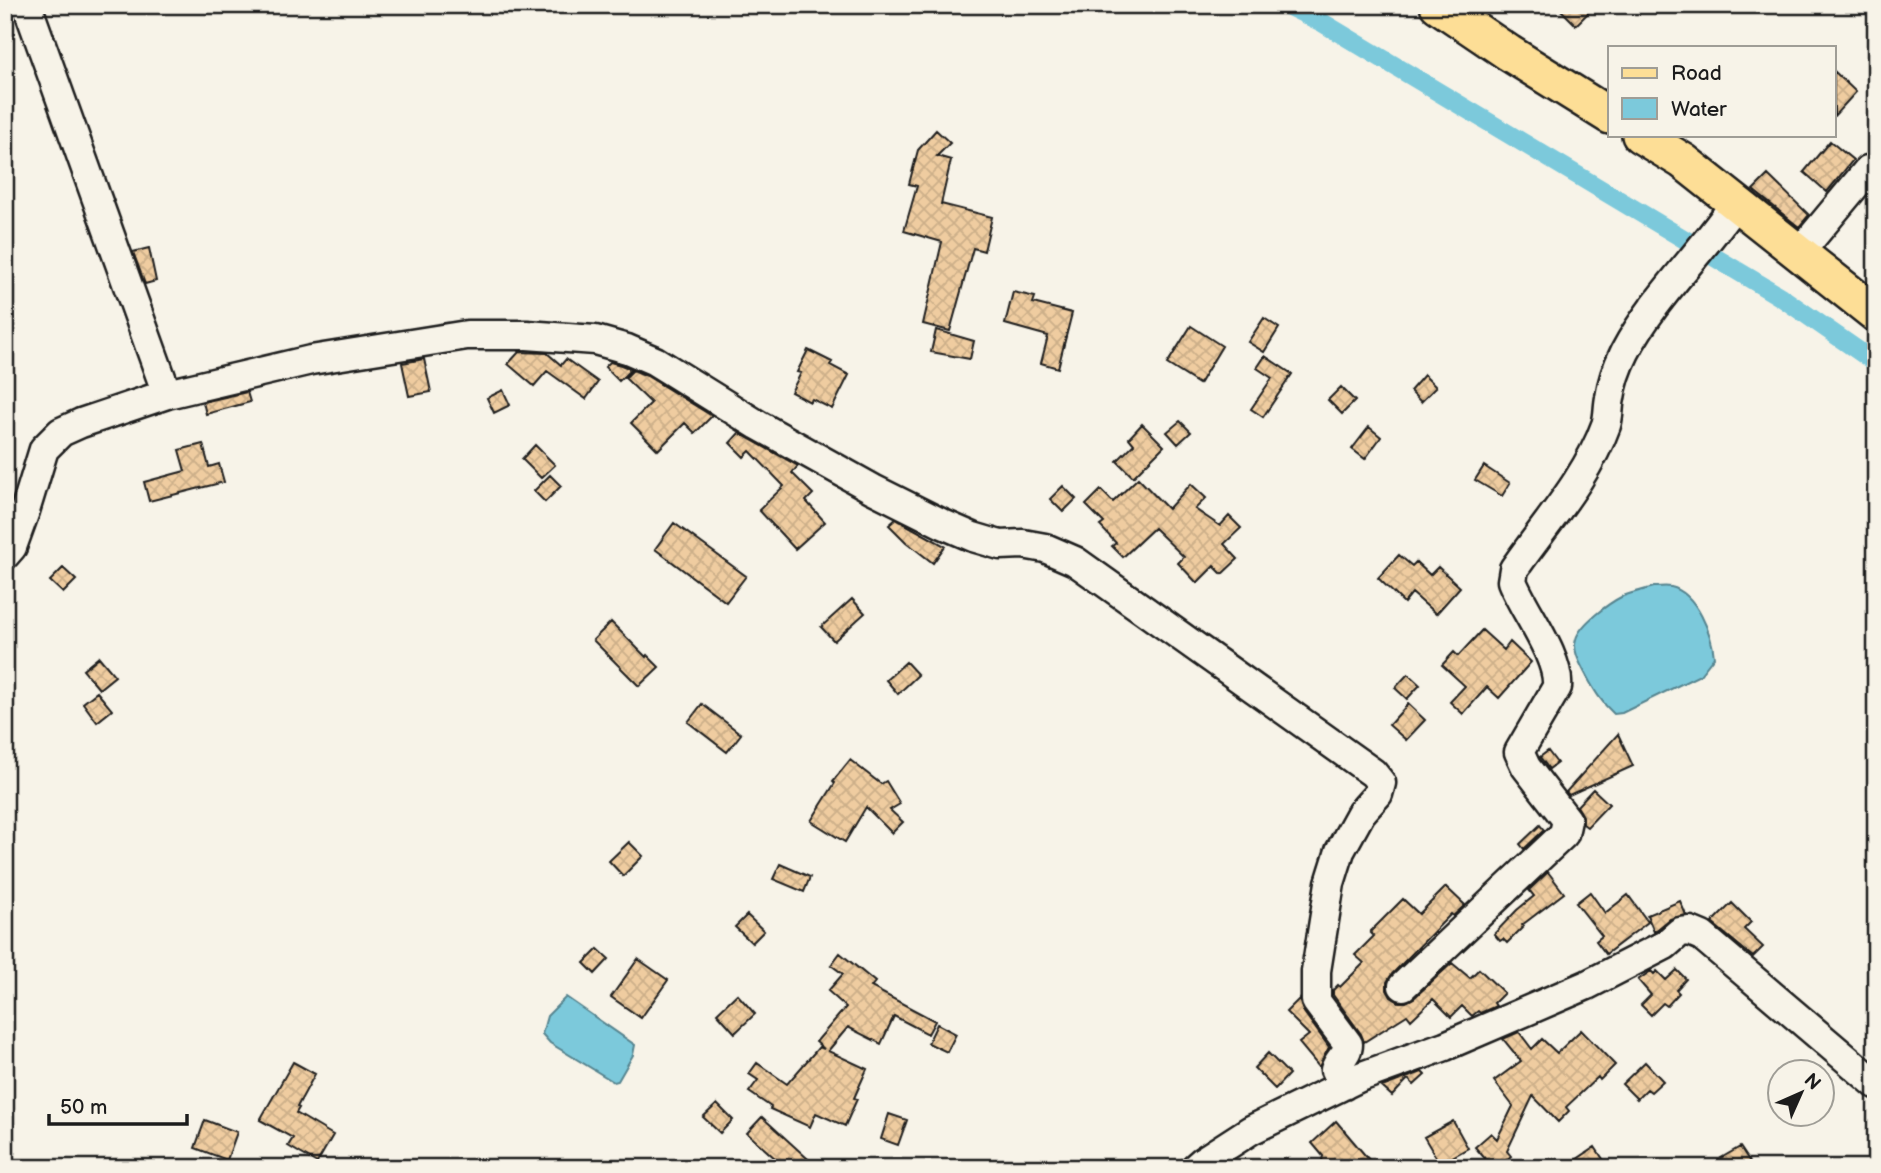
<svg xmlns="http://www.w3.org/2000/svg" width="1881" height="1173" font-family="'Balsamiq Sans',sans-serif">
  <style>
    .water { fill: #7cc9db; stroke: #56848f; stroke-width: 2 }
    .lines { fill: none; stroke-linecap: round; stroke-linejoin: round }
    .canal { stroke: #7cc9db; stroke-width: 19 }
    .building { fill: url(#building-cross-hatch); stroke: #1c1c1c; stroke-width: 2 }
    .minor-casing { stroke: #1c1c1c; stroke-width: 33 }
    .major-casing { stroke: #1c1c1c; stroke-width: 40 }
    .minor { stroke: #f7f3e8; stroke-width: 28 }
    .major { stroke: #fdde96; stroke-width: 35 }
  </style>
  <defs>
    <pattern id="building-cross-hatch" width="8" height="8" patternUnits="userSpaceOnUse" patternTransform="scale(1.75)"><rect width="8" height="8" fill="#efcca0"/><path d="M0 0l8 8M0 8l8-8" fill="none" stroke="#ccaf89"/></pattern>
  </defs>
  <rect width="100%" height="100%" fill="#f7f3e8"/>
  <filter id="ink" filterUnits="userSpaceOnUse"><feTurbulence type="fractalNoise" baseFrequency=".0143" numOctaves="2"/><feDisplacementMap in="SourceGraphic" scale="14" xChannelSelector="R" yChannelSelector="G"/><feConvolveMatrix kernelMatrix="1 2 1 2 8 2 1 2 1" color-interpolation-filters="sRGB"/></filter>
  <g filter="url(#ink)">
    <path class="water" d="M1654,587C1660,587 1666,586 1671,587C1697,593 1712,635 1714,657L1700,675L1622,713L1614,714C1601,702 1594,690 1586,675C1581,665 1572,651 1576,639C1580,624 1609,603 1623,596C1633,592 1644,590 1654,587Z
      M566,997L635,1045L633,1055L618,1081L614,1082L550,1043L542,1034L547,1016Z"/>
    <g class="lines">
      <path class="canal" d="M1286,5L1323,23L1781,297L1876,363"/>
    </g>
    <path class="building" d="M1556,5H1596L1576,25Z
      M1834,71L1856,92L1834,116Z
      M936,130L950,143L937,156L951,160L941,204L992,217L984,251L973,248L950,331L923,324L942,242L904,231L917,186L909,184L918,150Z
      M1830,141L1853,160L1827,192L1804,172Z
      M1768,175L1809,215L1799,227L1753,190Z
      M149,248L156,281L145,284L133,252Z
      M1013,292L1035,297L1033,303L1072,313L1058,368L1041,363L1048,336L1005,324Z
      M1264,318L1279,328L1264,352L1248,342Z
      M1191,326L1222,346L1199,384L1167,364Z
      M936,330L974,341L970,359L931,352Z
      M808,350L832,362L830,365L849,375L832,409L812,399L810,402L791,392L801,373L797,372Z
      M519,352L547,353L561,365L566,359L598,382L586,399L547,371L534,386L508,364Z
      M1265,356L1292,374L1263,417L1251,409L1272,378L1257,368Z
      M424,359L431,392L409,396L402,363Z
      M610,362L621,365L631,369L619,381L605,367Z
      M633,370L647,376L712,416L695,433L685,423L658,450L631,423L651,403L625,378Z
      M1424,375L1436,387L1421,402L1410,391Z
      M1341,387L1355,401L1342,414L1328,400Z
      M503,390L510,405L494,413L487,398Z
      M247,392L250,402L206,414L203,402Z
      M1180,421L1191,432L1178,444L1167,432Z
      M1142,424L1164,446L1133,477L1117,461L1134,444L1129,438Z
      M1369,427L1381,437L1365,459L1352,449Z
      M739,433L798,466L792,473L813,494L806,501L825,522L795,549L759,510L784,486L750,451L744,457L730,443Z
      M203,444L209,467L219,464L224,482L149,501L144,482L185,471L179,450Z
      M535,445L555,465L541,478L522,459Z
      M1484,466L1510,483L1502,496L1475,480Z
      M550,475L561,486L545,502L534,491Z
      M1138,478L1168,509L1191,484L1206,498L1195,509L1220,526L1229,516L1241,528L1224,544L1238,559L1222,574L1214,566L1197,583L1178,563L1184,557L1154,528L1123,557L1112,546L1116,543L1100,526L1104,523L1086,505L1101,490L1113,502Z
      M1063,486L1076,499L1063,512L1050,499Z
      M896,519L945,546L933,563L906,542L889,525Z
      M674,523L746,576L726,602L655,549Z
      M1399,555L1412,566L1416,562L1430,575L1438,567L1460,587L1436,614L1412,593L1404,603L1378,578Z
      M63,568L76,580L63,593L50,581Z
      M852,599L865,613L834,641L821,627Z
      M611,622L646,657L647,655L659,667L639,686L593,640Z
      M1482,630L1504,650L1510,642L1531,662L1499,698L1487,687L1463,714L1450,702L1465,686L1442,665L1454,652L1458,656Z
      M99,657L115,676L99,689L83,670Z
      M906,662L918,675L898,694L886,680Z
      M1408,674L1420,685L1407,699L1395,688Z
      M97,692L112,710L97,722L83,703Z
      M702,704L741,734L727,752L688,722Z
      M1408,704L1425,720L1406,740L1389,725Z
      M1618,734L1633,766L1569,795L1566,792Z
      M1548,751L1557,763L1549,769L1540,757Z
      M850,760L881,784L886,781L900,804L890,810L903,822L892,833L866,807L845,842L811,821L835,783L833,781Z
      M1593,789L1609,804L1587,827L1583,824V816L1577,806Z
      M1540,825L1544,830L1524,849L1520,844Z
      M629,842L643,856L623,876L609,861Z
      M780,864L810,877L804,892L773,879Z
      M1548,872L1564,893L1522,925L1523,927L1507,943L1503,939L1500,941L1494,934L1517,910L1534,896L1529,890Z
      M1446,887L1465,905L1453,916L1451,914L1392,974L1387,982V990L1391,997L1399,1002H1406L1414,998L1452,963L1470,978L1479,969L1504,993L1494,1003L1496,1006L1480,1013L1478,1011L1472,1016L1462,1006L1451,1017L1433,999L1411,1020L1407,1015L1364,1042L1361,1034L1333,995V990L1338,985L1340,987L1364,963L1355,955L1374,936L1370,932L1403,899L1419,914Z
      M1590,892L1605,913L1628,895L1648,922L1606,954L1596,941L1602,936L1576,903Z
      M1680,901L1686,915L1670,919L1654,932L1647,915Z
      M1732,903L1751,922L1744,929L1763,947L1753,957L1712,923Z
      M747,915L764,931L752,943L735,927Z
      M598,949L609,959L595,974L584,963Z
      M840,953L875,982L871,987L935,1021L928,1034L894,1016L881,1044L848,1027L828,1051L867,1069L854,1098L857,1099L845,1126L816,1113L810,1127L770,1109L771,1107L749,1092L758,1080L749,1074L757,1063L787,1084L819,1047L824,1049L816,1042L846,1007L828,991L843,974L831,965Z
      M638,959L668,980L641,1018L611,997Z
      M1677,970L1686,979L1676,990L1679,993L1667,1006L1663,1003L1651,1015L1641,1005L1651,995L1638,980L1651,971L1654,974L1657,971L1666,980Z
      M737,994L755,1014L735,1033L717,1013Z
      M1299,999L1303,1011L1329,1047L1319,1067L1299,1043L1309,1035L1286,1012Z
      M937,1024L956,1034L947,1052L928,1043Z
      M1581,1030L1615,1065L1600,1080L1598,1077L1566,1107L1569,1111L1558,1122L1533,1096L1507,1151L1511,1156L1497,1168H1493L1475,1147L1491,1133L1497,1139L1513,1106L1494,1081L1521,1061L1503,1039L1519,1032L1532,1049L1542,1039L1557,1053Z
      M1268,1053L1289,1074L1275,1089L1254,1068Z
      M293,1062L315,1074L297,1107L299,1108L296,1113L333,1135L317,1163L288,1146L293,1138L260,1120Z
      M1645,1062L1663,1081L1651,1092L1647,1089L1637,1099L1622,1084Z
      M1422,1072L1425,1075L1414,1085L1408,1079L1392,1096L1382,1087Z
      M717,1104L733,1120L720,1133L703,1117Z
      M889,1114L907,1120L898,1145L881,1139Z
      M762,1117L818,1168H786L747,1133Z
      M205,1120L237,1132L227,1160L195,1148Z
      M1336,1121L1376,1168H1320L1323,1156L1312,1143Z
      M1453,1121L1468,1148L1440,1164L1424,1137Z
      M1595,1147L1609,1168H1564Z
      M1740,1147L1750,1162L1741,1168H1727L1721,1158Z"/>
    <g class="lines">
      <defs>
        <path id="minor" d="M27,5L167,394
          M1799,253L1868,170
          M5,555L12,547L25,511L44,449L61,432L81,423L167,394L311,360L467,335H527L595,340L627,349L655,361L758,425L873,489L943,524L973,537L1000,545L1023,544L1045,548L1075,561L1373,773L1381,783L1378,794L1361,813L1340,851L1330,883L1316,971V1001L1348,1044C1348,1055 1338,1059 1335,1070L1344,1085
          M1403,986L1564,834L1567,820L1526,767L1519,752L1557,687C1560,657 1523,610 1512,581L1514,569C1546,523 1587,478 1606,425C1609,416 1608,407 1610,398C1612,383 1618,366 1625,352C1654,297 1702,253 1736,202
          M1195,1168L1203,1161L1251,1130L1360,1077L1445,1046L1587,985L1665,945L1680,932L1690,931L1702,936L1876,1084"/>
        <path id="major" d="M1438,5L1509,53L1610,116
          M1640,135L1683,161L1876,314"/>
      </defs>
      <use href="#minor" class="minor-casing"/>
      <use href="#major" class="major-casing"/>
      <use href="#minor" class="minor"/>
      <use href="#major" class="major"/>
    </g>
  </g>
  <rect width="1881" height="1173" fill="none" stroke="#f7f3e8" stroke-width="28"/>
  <rect x="14" y="14" width="1853" height="1145" fill="none" stroke="#1c1c1c" stroke-width="2.5" filter="url(#ink)"/>
  <rect x="1608" y="46" width="228" height="91" fill="#f7f3e8" stroke="#9f9d96" stroke-width="2"/>
  <rect x="1622" y="68" width="35" height="10" fill="#fdde96" stroke="#9f9d96" stroke-width="2"/>
  <text x="1671" y="80" font-size="21" fill="#1c1c1c">Road</text>
  <rect x="1622" y="98" width="35" height="21" fill="#7cc9db" stroke="#9f9d96" stroke-width="2"/>
  <text x="1671" y="116" font-size="21" fill="#1c1c1c">Water</text>
  <g transform="translate(1801 1093) rotate(45)"><circle r="33" fill="#f7f3e8" stroke="#9f9d96" stroke-width="2"/>
  <path d="M0-5L12 26L0 18L-12 26Z" fill="#1c1c1c"/>
  <text y="-10" font-size="19" font-weight="bold" text-anchor="middle" fill="#1c1c1c">N</text>
  </g>
  <path d="M49 1114v10h138v-10" fill="none" stroke="#1c1c1c" stroke-width="3.5"/>
  <text x="60" y="1114" font-size="21" fill="#1c1c1c" stroke="#f7f3e8" stroke-width="5" paint-order="stroke">50 m</text>
</svg>
